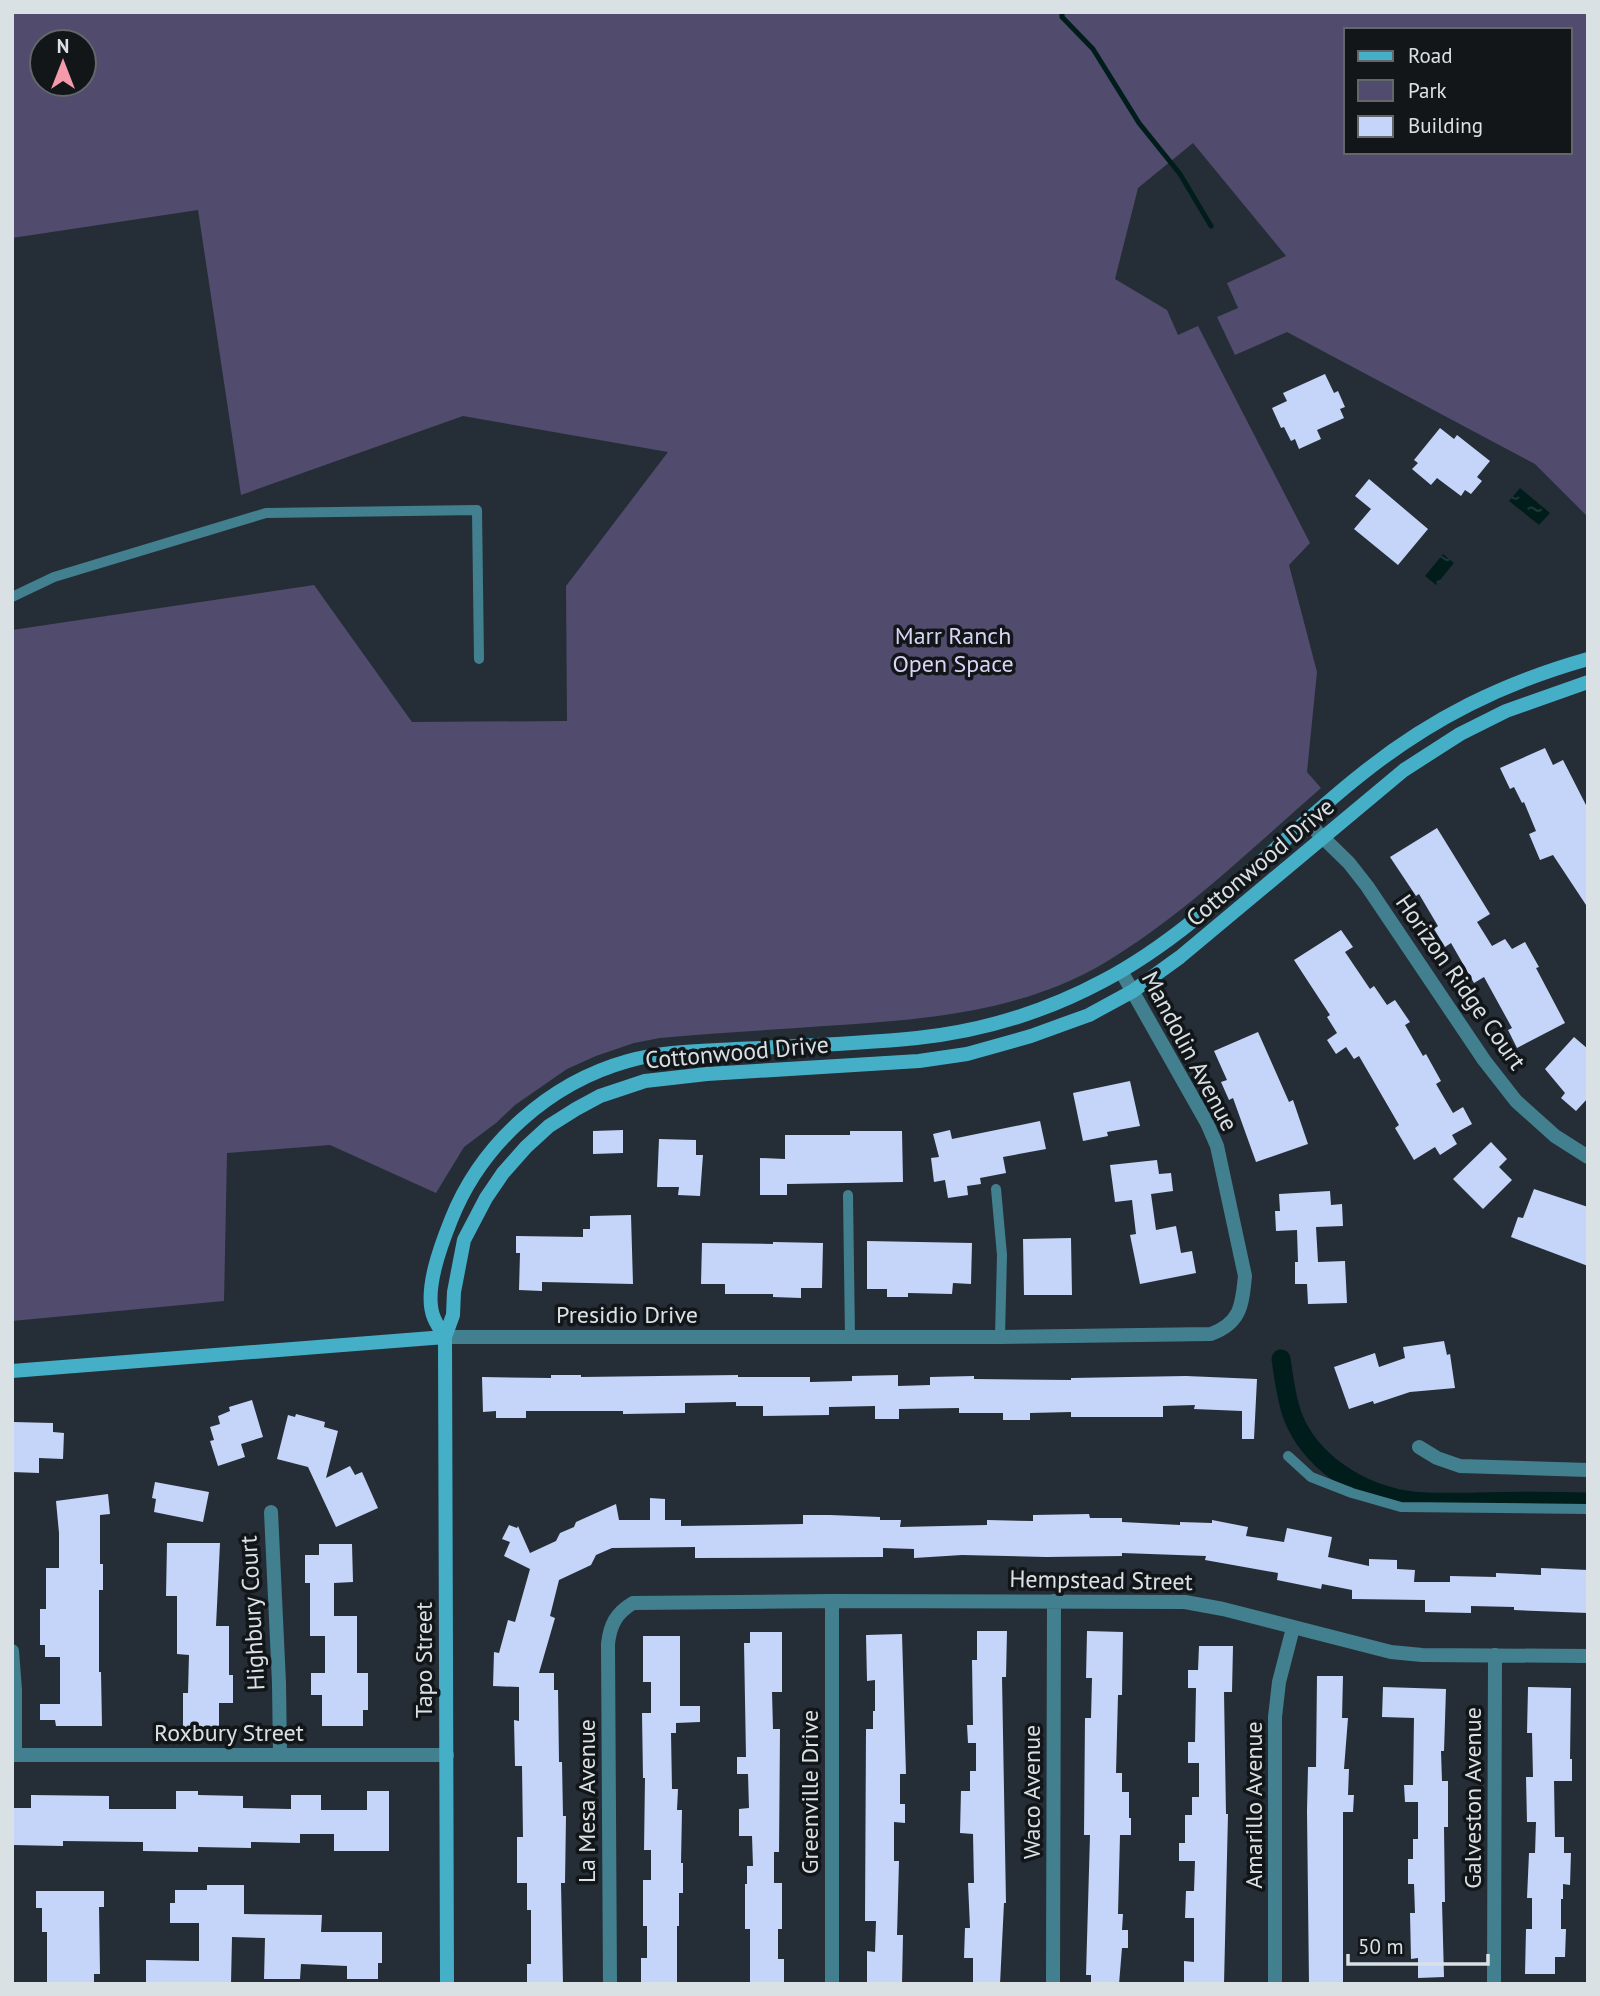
<svg xmlns="http://www.w3.org/2000/svg" width="1600" height="1996" font-family="'PT Sans',sans-serif">
  <style>
    .green { fill: #514b6e; fill-rule: evenodd }
    .water { fill: url(#water-ripples) }
    .lines { fill: none; stroke-linecap: round; stroke-linejoin: round }
    .stream { stroke: #001d1b; stroke-width: 5 }
    .canal { stroke: #001d1b; stroke-width: 19 }
    .building { fill: #c5d5fa }
    .lane { stroke: #43808f; stroke-width: 10 }
    .street { stroke: #43808f; stroke-width: 14 }
    .secondary { stroke: #46afc8; stroke-width: 14 }
    .labels { text-anchor: middle; dominant-baseline: central; stroke-width: 7; stroke-linejoin: round; paint-order: stroke }
    .park-label { font-size: 24px; fill: #d8d4f6; stroke: #121619 }
    .street-label { font-size: 24px; fill: #dae1e5; stroke: #121619 }
  </style>
  <defs>
    <pattern id="water-ripples" width="26" height="14" patternUnits="userSpaceOnUse" patternTransform="scale(1.75)"><rect width="26" height="14" fill="#001d1b"/><path d="M2 4q2-2 4 0t4 0M15 11q2-2 4 0t4 0" fill="none" stroke="#253e3c"/></pattern>
  </defs>
  <rect width="100%" height="100%" fill="#252e36"/>
  <path class="green" d="M12,12H1588V517L1535,464L1287,332L1235,355L1217,317L1238,308L1227,283L1286,256L1193,143L1138,188L1115,279L1167,310L1178,335L1198,326L1310,543L1289,565L1317,672L1307,772L1321,788C1252,848 1185,914 1106,962C1021,1013 921,1020 824,1026C770,1030 715,1033 660,1038L634,1043L596,1056L567,1069L515,1105L496,1123L464,1147L436,1193L330,1145L227,1153L224,1301L12,1321V630L314,585L412,722L567,721L566,586L668,452L463,416L241,495L198,210L12,238ZM1346,30H1570V152H1346ZM42,42H84V84H42Z"/>
  <path class="water" d="M1520,488L1550,513L1539,525L1509,501Z
    M1443,554L1454,563L1436,585L1425,576Z"/>
  <g class="lines">
    <path class="stream" d="M1062,12V17L1093,49L1139,123L1180,174L1211,226"/>
    <path class="canal" d="M1281,1359C1284,1378 1286,1399 1293,1417C1310,1460 1355,1490 1400,1499C1424,1504 1450,1502 1475,1502C1512,1501 1550,1501 1588,1502"/>
  </g>
  <path class="building" d="M1325,374L1334,393L1338,391L1345,407L1340,409L1344,418L1317,430L1321,439L1299,449L1295,439L1291,441L1284,427L1281,428L1272,408L1287,401L1283,393Z
    M1440,428L1454,439L1457,435L1490,461L1477,477L1482,481L1471,494L1465,490L1461,496L1437,478L1431,485L1412,469L1418,463L1414,460Z
    M1369,479L1428,529L1398,565L1354,529L1371,509L1355,496Z
    M1545,748L1553,765L1563,760L1588,809V908L1553,855L1540,860L1529,834L1536,831L1524,802L1522,803L1514,787L1510,789L1500,768Z
    M1437,828L1490,914L1477,922L1492,946L1505,939L1512,949L1525,942L1539,967L1536,968L1565,1023L1517,1048L1508,1030L1512,1028L1484,977L1474,983L1451,943L1445,947L1434,929L1438,926L1419,894L1416,896L1390,857Z
    M1341,930L1353,947L1345,952L1370,989L1374,986L1387,1005L1395,1000L1410,1022L1405,1025L1423,1056L1426,1054L1441,1081L1436,1084L1453,1113L1463,1107L1472,1124L1452,1135L1457,1144L1440,1155L1435,1147L1414,1160L1395,1128L1399,1125L1359,1056L1354,1059L1346,1047L1336,1054L1327,1040L1337,1033L1327,1017L1330,1015L1294,960Z
    M1258,1032L1289,1102L1293,1100L1308,1144L1256,1162L1233,1098L1229,1100L1221,1082L1227,1080L1214,1051Z
    M1574,1037L1588,1049V1098L1576,1111L1561,1098L1565,1093L1545,1069Z
    M1130,1081L1140,1126L1107,1132L1108,1136L1083,1141L1073,1093Z
    M1040,1121L1046,1149L1003,1157L1006,1173L980,1178L981,1184L967,1186L968,1195L948,1198L945,1180L934,1182L931,1158L939,1157L933,1134L950,1130L952,1139Z
    M623,1130V1153L593,1154V1131Z
    M850,1131H902L903,1182L787,1184V1195H760V1158L785,1159V1135H850Z
    M659,1139L696,1140V1155H703L700,1196L678,1195L679,1187H657Z
    M1491,1142L1507,1159L1499,1167L1512,1180L1483,1209L1453,1179Z
    M1157,1160L1159,1174L1171,1173L1173,1191L1151,1194L1156,1230L1176,1226L1181,1253L1192,1251L1196,1273L1140,1284L1130,1235L1136,1234L1132,1200L1115,1202L1110,1165Z
    M1534,1189L1588,1207V1266L1511,1237L1518,1217L1523,1218Z
    M1330,1191L1331,1205L1342,1204L1343,1226L1316,1227L1318,1262L1345,1261L1347,1303L1308,1304L1307,1284H1295V1262H1298L1297,1230L1276,1231L1275,1211H1280L1279,1194Z
    M631,1215L633,1284L542,1282V1291L519,1290L520,1253H516V1236L583,1237V1229H590V1216Z
    M1071,1238L1072,1295H1024L1023,1239Z
    M867,1241L972,1243L971,1284L953,1283L952,1294L908,1293V1297H887V1289H867Z
    M773,1242L823,1243L822,1288H801V1298L773,1297V1294H725V1284H701L702,1243L773,1244Z
    M1444,1341L1447,1355L1450,1354L1455,1388L1410,1392L1374,1404L1373,1401L1349,1409L1334,1367L1375,1353L1379,1367L1405,1358L1403,1347Z
    M551,1375H581V1377L738,1375V1377H810V1382L852,1381V1376L898,1375V1386L930,1385V1377L974,1376V1379L1071,1380V1378L1186,1376L1257,1379L1254,1439H1242V1411L1194,1409L1195,1405L1163,1406V1417H1071V1412L1030,1413V1420H1003V1413H959V1408L899,1409V1419H875V1406L829,1407V1415L763,1416V1406H736V1402L685,1403V1413L623,1414V1411H526V1418H496V1411L483,1412L482,1377L551,1378Z
    M252,1400L263,1437L241,1444L245,1457L218,1466L210,1441L214,1440L210,1427L220,1424L218,1416L230,1411L229,1407Z
    M296,1414L325,1422L324,1427L338,1431L326,1478L350,1466L355,1475L362,1472L378,1508L336,1527L308,1467L277,1459L288,1415L295,1417Z
    M13,1422L53,1423V1432L64,1433L63,1459L39,1458V1473L12,1472Z
    M155,1482L209,1492L203,1522L154,1512L156,1499L152,1498Z
    M108,1494L110,1514L100,1515V1564H103V1590H99V1672H101L102,1726H56L55,1720H40V1704H60V1657H45V1645H40V1609H46V1568H59V1533L56,1501Z
    M650,1498L665,1499V1520H681V1526L803,1524V1515H830L880,1517V1520H901L900,1527L987,1525V1520L1033,1521V1515L1089,1514L1090,1518H1122V1522L1180,1525V1522L1212,1523V1520L1248,1527L1246,1536L1284,1542L1287,1528L1332,1537L1328,1557L1369,1566V1559L1397,1560V1569L1415,1570L1414,1582H1450V1576L1496,1577V1573L1541,1575V1568L1588,1570V1613L1514,1610V1607L1471,1606V1613L1425,1612V1600L1352,1599V1590L1322,1584L1321,1589L1277,1580L1278,1573L1205,1560L1206,1556L1122,1553V1556L1046,1557L962,1555L914,1558V1549L883,1548V1557L695,1558V1547L612,1548L596,1555L591,1565L559,1580L550,1616L555,1618L539,1673H554V1690H558L559,1762H562L563,1816H566L565,1883H561L563,1984H527V1964H531V1910H527V1883H517V1837H523L522,1766H515L514,1720L519,1721V1687L493,1686L494,1652L499,1653L508,1620L515,1622L530,1569L504,1556L510,1542L502,1539L509,1525L517,1528L518,1526L530,1553L556,1541L560,1533L574,1527L576,1522L616,1504L619,1520H650Z
    M167,1543H220L216,1626H229V1675H233V1703H219V1727H183V1693H188L189,1655L177,1654V1596H166Z
    M319,1544H352L353,1582L334,1583V1616H357V1673H368V1710H363V1726H322V1695H311V1673H325V1636H310V1583H305V1555H319Z
    M977,1631H1007L1006,1677H1002L1006,1903H1004L1000,1984H973V1958H964L965,1928H970L968,1883H974L973,1834L960,1833L961,1791H970V1771H976V1743H968L967,1725H973L972,1660H977Z
    M1087,1631L1123,1632L1122,1695H1118L1116,1773H1122V1792H1129V1818H1131V1835H1120L1118,1914H1123L1122,1930H1128V1948H1122L1119,1984H1091V1975H1086L1090,1835H1084L1085,1718H1091L1092,1678H1086Z
    M750,1632H782V1692H772L773,1729H780L779,1852H774V1883H782V1929H778V1959H784V1984H750V1929H745V1884H747V1866H753L752,1836H739V1809L749,1808L748,1774H737V1757H746L744,1643H750Z
    M902,1634L906,1774H900V1804H905V1823L894,1822V1861H899L897,1935H903L902,1984H867V1951L875,1952L876,1921H865L866,1729H873V1711H875V1680L867,1681L866,1635Z
    M643,1636H680V1706H700V1722L676,1723V1733H671L672,1789H678L677,1810H682L681,1863H683V1893H679V1926H677V1984H641V1958H647V1926H643V1880H651V1850H644L645,1778H643L642,1713H651V1682H643Z
    M1199,1646H1233L1232,1692H1224L1226,1814H1228L1224,1984H1184V1961L1194,1962V1918H1185L1186,1891H1194L1195,1861H1179V1843H1185V1815H1192V1797H1199V1763H1188V1742H1195L1196,1688H1188V1670H1198Z
    M1317,1676H1343L1342,1718H1348L1344,1769H1349L1348,1795H1354L1353,1812H1343V1984H1309L1307,1811L1308,1767H1316Z
    M1383,1687L1446,1689L1444,1751H1441L1442,1781H1448V1827H1444L1445,1902H1442L1444,1977L1418,1978V1958L1411,1959L1410,1913H1415L1414,1884H1408V1859H1413V1839H1418V1802H1405L1404,1785H1413L1414,1718L1382,1717Z
    M1528,1687L1571,1688L1570,1759H1572V1781H1554L1555,1837H1564V1853H1571L1570,1885L1563,1884V1899H1561V1929H1566L1565,1957H1555V1974H1525L1526,1929H1532V1898H1527L1529,1853H1535L1536,1822H1527L1526,1777H1533L1532,1733H1527Z
    M176,1791H198V1795L243,1796V1808L291,1809V1795H321V1810H367V1791H389V1851H334V1834H300V1843L251,1842V1848L198,1847V1852L143,1851V1842L63,1841V1846L13,1845L12,1808H31V1795L109,1796V1809H176Z
    M207,1885H244V1914L322,1915L321,1932H382V1963H378V1979H347V1966L301,1964L300,1979H264L265,1938L232,1937L231,1984H146V1960L199,1961V1923H170V1903H175V1890H207Z
    M36,1891H104V1907H99L100,1974H94V1984H47V1932H42V1908H36Z"/>
  <g class="lines">
    <path class="lane" d="M12,597L54,577L266,513L477,510L479,659
      M996,1189L1002,1255L1000,1337
      M848,1195L850,1337
      M1288,1456L1311,1477L1352,1493L1401,1507L1588,1509"/>
    <path class="street" d="M1307,822L1349,863L1367,886L1484,1060L1516,1101L1555,1136L1588,1157
      M445,1337H1000L1211,1334C1241,1323 1242,1305 1245,1276L1217,1146L1207,1123L1121,971
      M1419,1447L1437,1458L1460,1466L1588,1470
      M271,1512L279,1683L280,1755
      M12,1651L15,1690V1755
      M12,1755H447
      M610,1984L608,1644C610,1625 616,1613 633,1603L832,1601L1185,1602L1223,1609L1391,1652L1422,1655L1588,1656
      M832,1984V1601
      M1053,1984L1054,1601
      M1275,1984V1717L1279,1682L1293,1628
      M1494,1984L1495,1655"/>
    <path class="secondary" d="M445,1337C441,1331 437,1325 434,1318C423,1292 441,1245 451,1220C481,1144 549,1083 628,1061C663,1051 701,1051 736,1049C797,1046 857,1044 917,1038C983,1031 1045,1012 1103,981C1202,929 1276,841 1363,773C1432,718 1503,683 1588,659
      M12,1371L445,1337
      M447,1984L445,1337L453,1315L454,1292L464,1240L486,1198L503,1173L526,1147L549,1126L576,1109L600,1096L645,1081L707,1074L919,1061L967,1054L1031,1036L1089,1015L1133,991L1180,957L1404,770L1460,734L1506,711L1588,682"/>
  </g>
  <g class="labels">
    <g class="park-label">
      <text x="953" y="635">Marr Ranch<tspan x="953" dy="28">Open Space</tspan></text>
    </g>
    <g class="street-label">
      <text transform="translate(1260 862) rotate(-40)">Cottonwood Drive</text>
      <text transform="translate(1461 982) rotate(55)">Horizon Ridge Court</text>
      <text transform="translate(1190 1051) rotate(62)">Mandolin Avenue</text>
      <text transform="translate(737 1052) rotate(-5)">Cottonwood Drive</text>
      <text x="627" y="1314">Presidio Drive</text>
      <text transform="translate(1101 1580) rotate(1)">Hempstead Street</text>
      <text transform="translate(252 1613) rotate(-93)">Highbury Court</text>
      <text transform="translate(423 1660) rotate(-90)">Tapo Street</text>
      <text x="229" y="1732">Roxbury Street</text>
      <text transform="translate(809 1792) rotate(-90)">Greenville Drive</text>
      <text transform="translate(1031 1792) rotate(-90)">Waco Avenue</text>
      <text transform="translate(1472 1798) rotate(-90)">Galveston Avenue</text>
      <text transform="translate(586 1801) rotate(-90)">La Mesa Avenue</text>
      <text transform="translate(1253 1805) rotate(-90)">Amarillo Avenue</text>
    </g>
  </g>
  <rect width="1600" height="1996" fill="none" stroke="#dae1e5" stroke-width="28"/>
  <rect x="1344" y="28" width="228" height="126" fill="#121619" stroke="#62676b" stroke-width="2"/>
  <rect x="1358" y="51" width="35" height="10" fill="#46afc8" stroke="#62676b" stroke-width="2"/>
  <text x="1408" y="63" font-size="21" fill="#dae1e5">Road</text>
  <rect x="1358" y="80" width="35" height="21" fill="#514b6e" stroke="#62676b" stroke-width="2"/>
  <text x="1408" y="98" font-size="21" fill="#dae1e5">Park</text>
  <rect x="1358" y="116" width="35" height="21" fill="#c5d5fa" stroke="#62676b" stroke-width="2"/>
  <text x="1408" y="133" font-size="21" fill="#dae1e5">Building</text>
  <g transform="translate(63 63)"><circle r="33" fill="#121619" stroke="#62676b" stroke-width="2"/>
  <path d="M0-5L12 26L0 18L-12 26Z" fill="#f39aab"/>
  <text y="-10" font-size="19" font-weight="bold" text-anchor="middle" fill="#dae1e5">N</text>
  </g>
  <path d="M1348 1954v10h140v-10" fill="none" stroke="#dae1e5" stroke-width="3.5"/>
  <text x="1358" y="1954" font-size="21" fill="#dae1e5" stroke="#121619" stroke-width="5" paint-order="stroke">50 m</text>
</svg>
